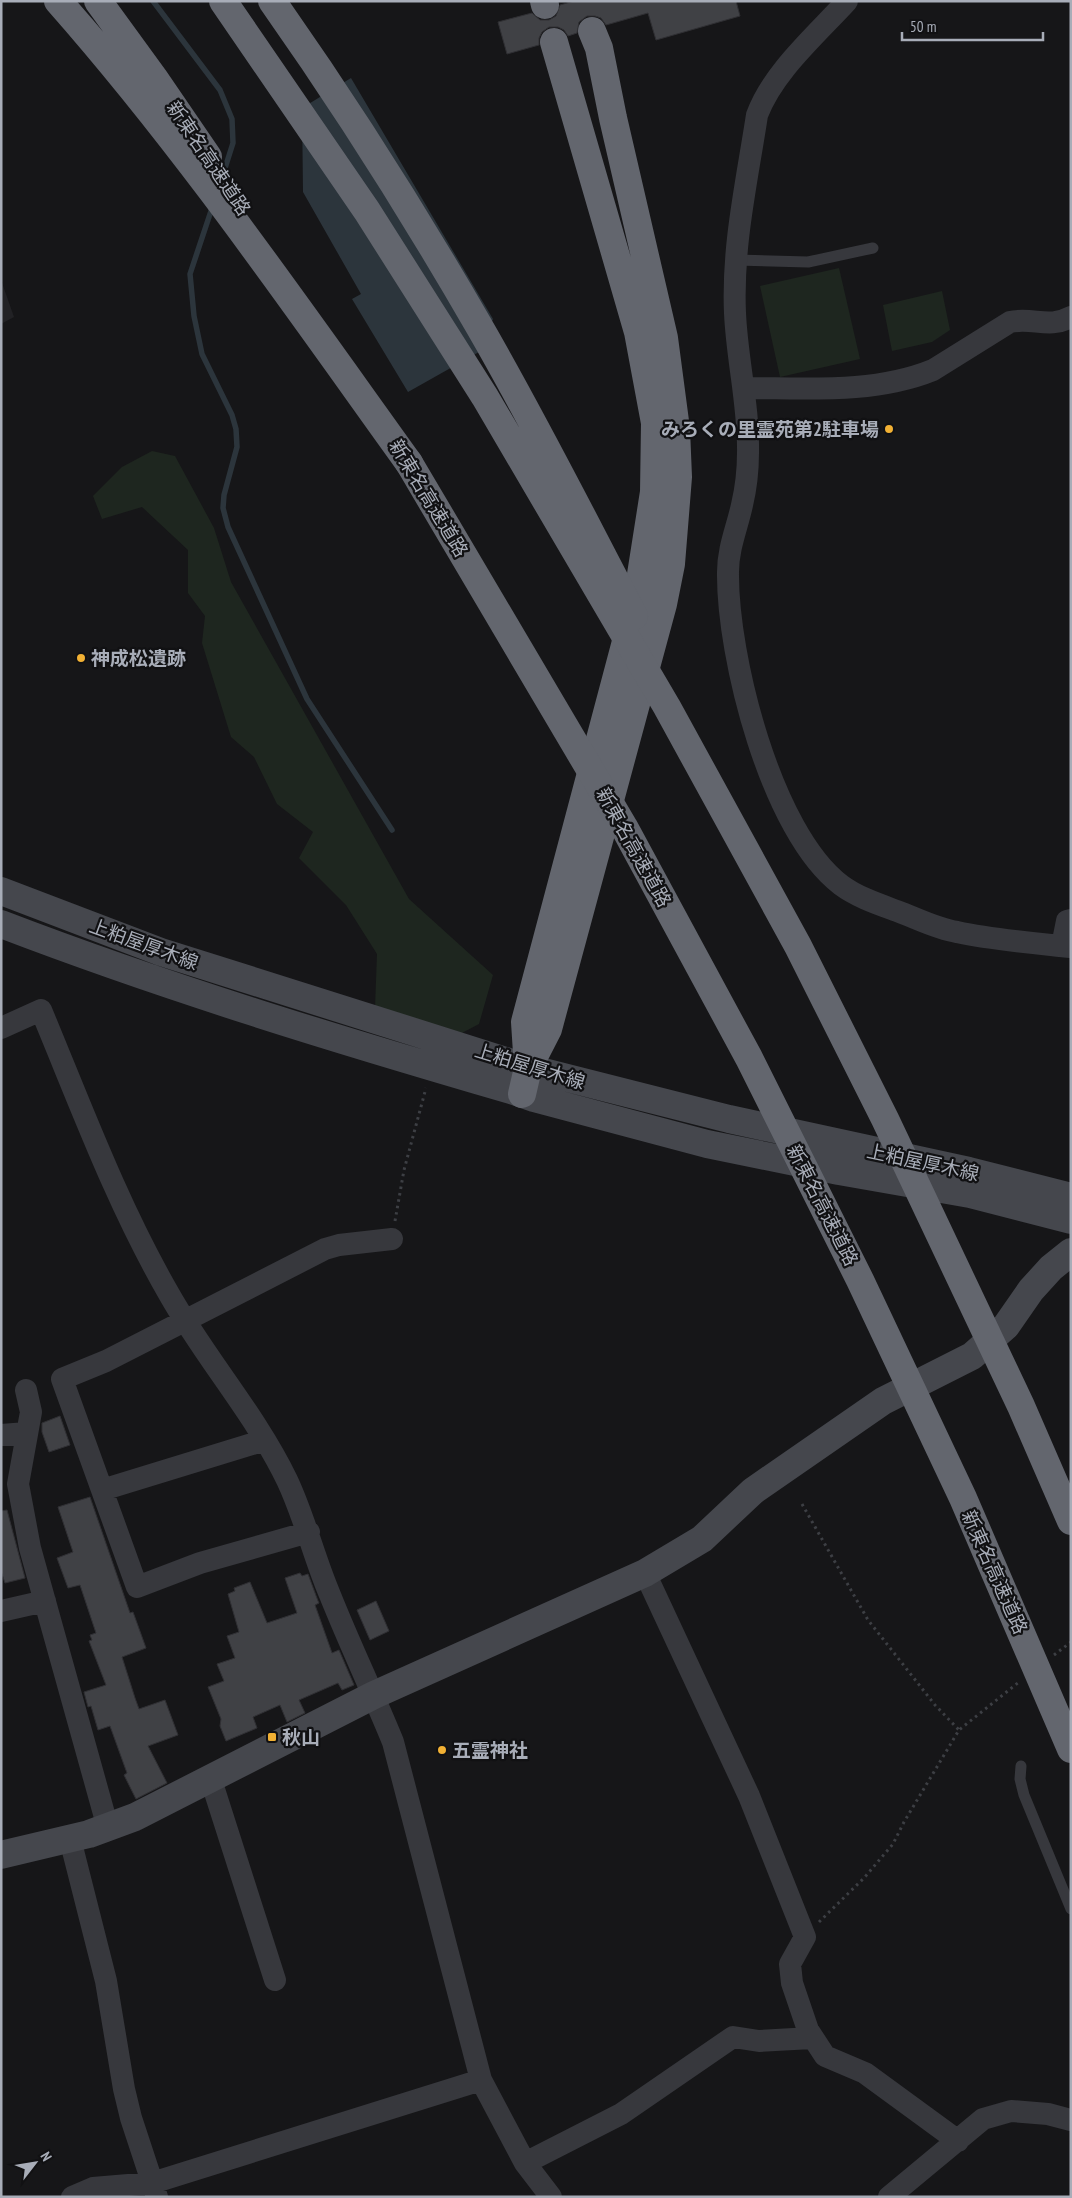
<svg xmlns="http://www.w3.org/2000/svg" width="1072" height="2198" font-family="'PT Sans Narrow','Noto Sans JP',sans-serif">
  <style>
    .built { fill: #222225 }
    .green { fill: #1e261f }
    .water { fill: #2c353c }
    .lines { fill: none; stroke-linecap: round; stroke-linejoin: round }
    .stream { stroke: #2c353c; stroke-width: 5.5 }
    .building { fill: #404145; stroke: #303034 }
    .path { stroke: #3d3f44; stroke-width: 3; stroke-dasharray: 2.5 4; stroke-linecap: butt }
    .lane { stroke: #37383d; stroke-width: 11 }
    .street { stroke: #37383d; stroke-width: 22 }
    .secondary { stroke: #45474d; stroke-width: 28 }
    .highway { stroke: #63666e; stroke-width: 28 }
    .highway-bridge { stroke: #63666e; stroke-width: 28 }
    .poi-dot { fill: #f2b134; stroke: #111113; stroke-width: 2 }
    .labels { text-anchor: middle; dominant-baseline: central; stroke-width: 4.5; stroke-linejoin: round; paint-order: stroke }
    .street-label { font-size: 19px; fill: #a8adb8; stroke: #111113 }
    .poi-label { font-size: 19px; font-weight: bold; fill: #a8adb8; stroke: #111113; text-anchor: start }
  </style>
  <rect width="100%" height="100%" fill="#161618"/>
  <path class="built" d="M1,280L14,317L1,324Z"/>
  <path class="green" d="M839,268L860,359L780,377L760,286Z
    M942,291L950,330L932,342L892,351L883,305Z
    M152,451L175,456L214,528L231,582L409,899L493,975L479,1024L458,1035L375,1008L377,954L346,905L299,858L313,832L277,804L254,757L231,737L202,643L205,616L188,593V550L142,507L102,519L93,496L122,467Z"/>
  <path class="water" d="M351,78L493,319L479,352L408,392L352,299L361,294L303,192L302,108Z"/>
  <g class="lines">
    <path class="stream" d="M153,1L220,90L232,119L233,143L219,187
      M213,205L190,274L194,316L202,354L232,415L236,429L237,447L224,495L223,508L228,527L307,699L392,830"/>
  </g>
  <path class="building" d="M574,1H736L740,16L656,40L648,13L606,25L601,18L595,16H587L579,22L577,33L568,36L564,30L558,27H549L542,32L539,38V45L507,54L498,22L532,13L540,20H549L556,16L560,5Z
    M60,1416L70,1445L49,1452L42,1432V1423Z
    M90,1497L130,1613L133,1612L146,1648L122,1657L135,1698L139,1709L165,1700L178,1735L148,1746L167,1783L136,1799L124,1775L127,1773L110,1726L98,1730L91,1706L88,1707L84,1692L106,1685L89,1641L92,1640L90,1635L96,1633L80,1585L68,1588L57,1558L73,1552L58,1507Z
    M7,1510L25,1578L5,1583L1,1571V1511Z
    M300,1573L302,1576L308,1574L318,1601L319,1603L315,1605L332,1653L339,1650L354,1685L342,1690L338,1683L299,1700L305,1713L287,1722L280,1705L253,1717L257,1728L226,1741L220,1726L221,1719L208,1687L224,1681L217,1664L235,1658L227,1636L239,1632L228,1594L235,1591L234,1588L250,1582L267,1623L297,1613L285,1578Z
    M376,1601L389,1631L370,1640L357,1610Z"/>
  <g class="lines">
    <path class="path" d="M395,1221L404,1170L426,1088
      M802,1504L868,1620L935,1705L959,1730
      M1054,1655L1071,1642
      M819,1922L864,1878L893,1844L904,1822L959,1730L1019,1682"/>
    <path class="lane" d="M736,260L808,262L873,248
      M1021,1766L1020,1779L1024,1795L1071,1909"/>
    <path class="street" d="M847,1C816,35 773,72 757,115C747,181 732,246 735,313C737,360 749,406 748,453C748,471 746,488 742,505C737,528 728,548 728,572C727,656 771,832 841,885C857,897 878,904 897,911C916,918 937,929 957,932C994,940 1033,943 1071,947
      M744,388C806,388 874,394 933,370L1010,322C1033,317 1049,329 1071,317
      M1062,946L1067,921L1071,920
      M1,1028L41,1010C81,1106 117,1204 169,1294C205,1358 255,1414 287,1480C305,1518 314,1558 330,1595C350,1645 373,1693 393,1742L481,2080L525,2163L551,2197
      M26,1390L31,1412L18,1484L30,1548L108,1828
      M1,1435L27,1433
      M102,1490L265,1440
      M309,1532L200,1563L137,1587L62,1379L106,1361L325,1249L339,1245L392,1239
      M645,1573L749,1796L805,1937L790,1964L792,1983L808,2030L825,2056L865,2073L958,2141
      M1,1611L45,1601
      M211,1780L275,1980
      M70,1839L106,1981L124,2089L131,2118L157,2197
      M525,2163L621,2114L733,2037L759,2041L812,2038
      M72,2197L93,2188L152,2183L481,2080
      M889,2197L983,2119L1011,2111L1048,2114L1071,2120"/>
    <path class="secondary" d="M1,891L161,952L528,1068L729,1119L969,1171L1071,1197
      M1,924C168,988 339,1040 511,1090L534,1098L707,1144L839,1171L970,1194L1071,1220
      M1,1855L89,1834L135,1817L374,1695L645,1573L702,1539L753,1491L883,1401L972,1356L1006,1326L1031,1290L1051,1268L1071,1252"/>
    <path class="highway" d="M58,1C186,146 296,306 409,463
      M98,1L154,78L208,157
      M544,1L545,5
      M528,1068L525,1022L637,600L654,492L655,423L638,332L554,42
      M522,1094L528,1068L548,1029L663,604L671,564L678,477L676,429L664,338L613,118L599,48L592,31"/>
    <path class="highway-bridge" d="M223,1L367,211L485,397L667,707L798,946L885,1119L1021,1406L1071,1521
      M272,1C346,106 415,215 479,326C534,421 583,519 634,616
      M409,463L624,827L749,1058L860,1280L963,1498L1071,1749"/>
  </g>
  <g class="poi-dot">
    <circle cx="889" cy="429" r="5"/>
    <circle cx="81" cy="658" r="5"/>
    <rect x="267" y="1732" width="10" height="10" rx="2.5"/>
    <circle cx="442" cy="1750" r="5"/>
  </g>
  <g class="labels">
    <g class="street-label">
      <text transform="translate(209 158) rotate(56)">新東名高速道路</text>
      <text transform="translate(429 498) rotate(59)">新東名高速道路</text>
      <text transform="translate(634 847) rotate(61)">新東名高速道路</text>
      <text transform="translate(144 944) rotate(20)">上粕屋厚木線</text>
      <text transform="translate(530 1066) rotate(17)">上粕屋厚木線</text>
      <text transform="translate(923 1162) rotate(12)">上粕屋厚木線</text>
      <text transform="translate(823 1205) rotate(63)">新東名高速道路</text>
      <text transform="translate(995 1572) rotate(66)">新東名高速道路</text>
    </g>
    <g class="poi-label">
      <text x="879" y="429" text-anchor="end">みろくの里霊苑第2駐車場</text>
      <text x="91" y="658">神成松遺跡</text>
      <text x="282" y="1737">秋山</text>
      <text x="452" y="1750">五霊神社</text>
    </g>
  </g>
  <rect width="1072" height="2198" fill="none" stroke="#a8adb8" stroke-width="5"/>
  <g transform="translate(35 2163) rotate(59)" stroke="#111113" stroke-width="4" paint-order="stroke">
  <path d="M0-4L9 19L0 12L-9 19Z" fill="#a8adb8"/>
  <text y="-8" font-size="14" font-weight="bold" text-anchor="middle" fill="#a8adb8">N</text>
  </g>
  <path d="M902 32v8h141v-8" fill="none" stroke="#a8adb8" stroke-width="2.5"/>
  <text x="910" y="32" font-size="15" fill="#a8adb8" stroke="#111113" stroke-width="4" paint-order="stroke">50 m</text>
</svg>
